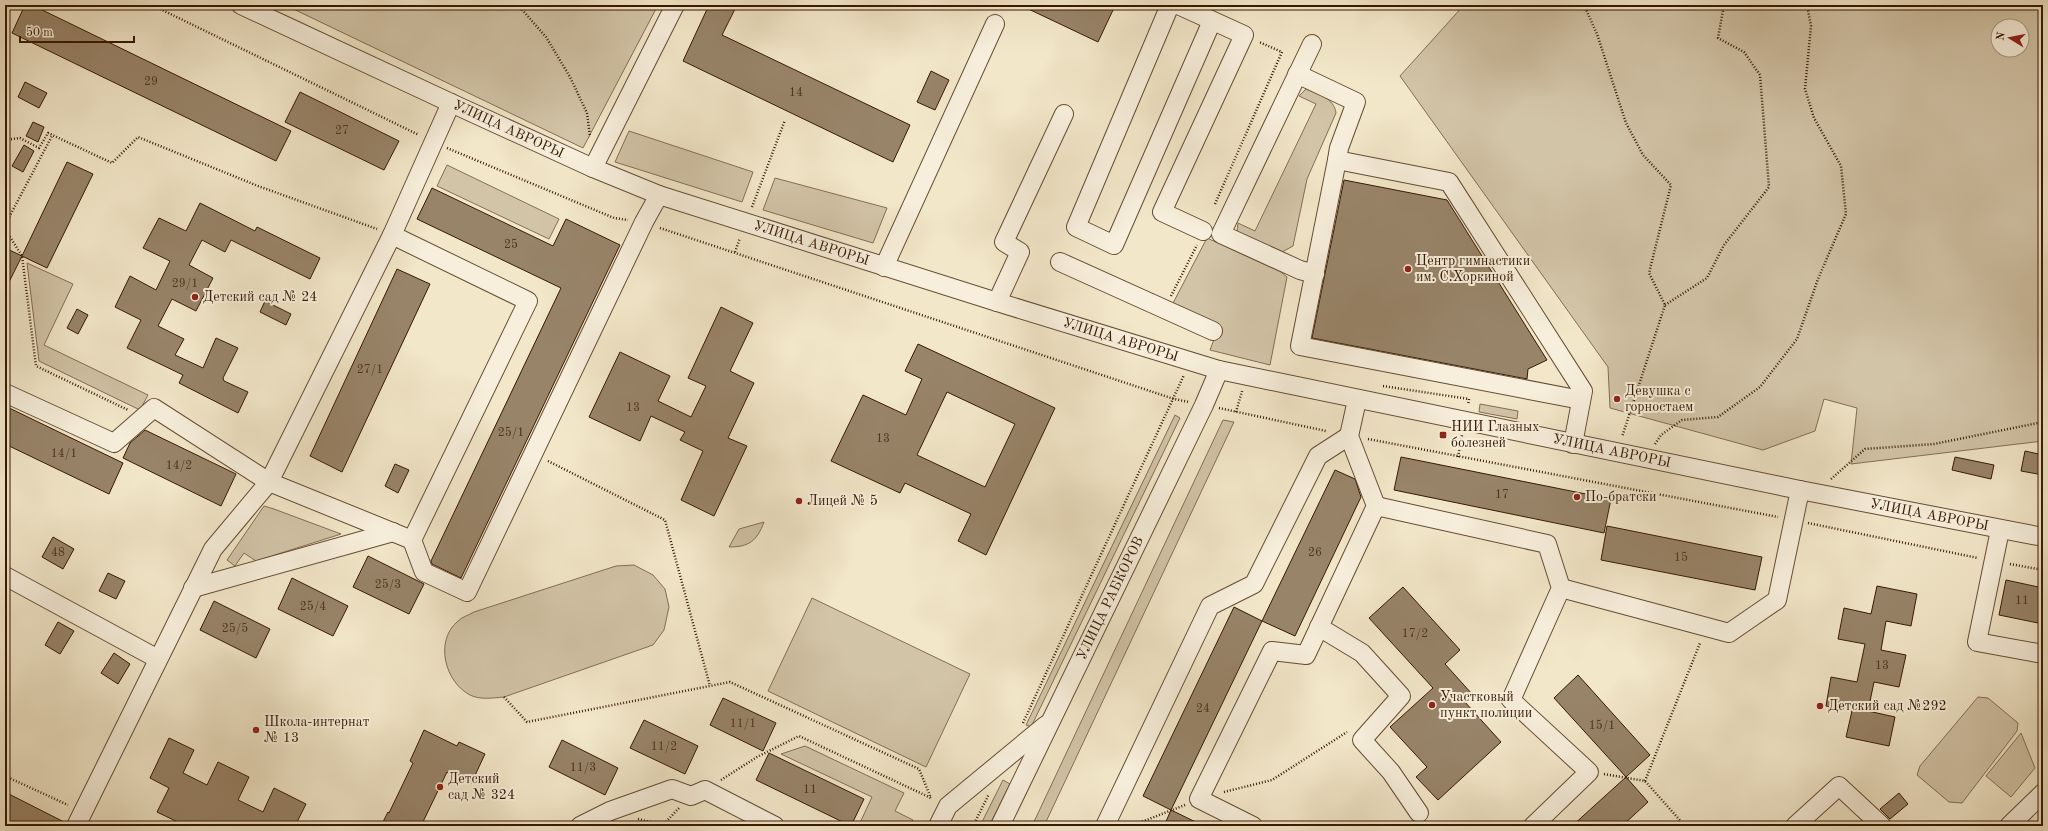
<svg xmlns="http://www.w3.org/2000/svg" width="2048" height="831" font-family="'Old Standard TT',serif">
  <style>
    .green { fill: #d2c4a7; stroke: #846e54; fill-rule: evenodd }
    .building { fill: #988469; stroke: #371802; fill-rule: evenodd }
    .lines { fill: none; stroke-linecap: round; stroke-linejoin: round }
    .minor-casing { stroke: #664c34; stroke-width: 20 }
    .path { stroke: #371802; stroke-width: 2.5; stroke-dasharray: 1 2; stroke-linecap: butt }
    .minor { stroke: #f7efdc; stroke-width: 18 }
    .poi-dot { fill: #8f2418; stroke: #f7efdc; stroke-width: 1.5 }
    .labels { text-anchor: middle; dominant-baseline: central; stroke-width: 4; stroke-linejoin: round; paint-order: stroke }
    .number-label { font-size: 12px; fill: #4f331c }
    .street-label { font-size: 14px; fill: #371802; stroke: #f7efdc }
    .poi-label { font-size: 14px; fill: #371802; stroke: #f7efdc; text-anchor: start }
  </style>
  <rect width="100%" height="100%" fill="#f2e7c9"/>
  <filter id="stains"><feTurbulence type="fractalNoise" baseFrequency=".005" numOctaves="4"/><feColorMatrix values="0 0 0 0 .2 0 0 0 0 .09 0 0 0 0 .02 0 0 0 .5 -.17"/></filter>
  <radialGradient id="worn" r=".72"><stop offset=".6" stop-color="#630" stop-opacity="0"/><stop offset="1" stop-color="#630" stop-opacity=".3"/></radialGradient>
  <path class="green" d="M285,5H658L583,148Z
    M1464,5H2043V441L1851,464L1857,408L1824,399L1815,431L1763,450L1610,408L1608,367L1400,76ZM1998,26H2022V50H1998Z
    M1306,89C1318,94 1334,98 1336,113L1307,179L1293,246L1282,252L1237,233L1238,223L1255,231L1316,104L1299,96Z
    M629,131L753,172L742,202L615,162Z
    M447,165L559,219L549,239L437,186Z
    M775,178L887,208L873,243L763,210Z
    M1207,238L1281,272L1287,277L1270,365L1210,350L1218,329L1171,307Z
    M27,263L73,284L44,345L148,395L140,410L39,361Z
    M1480,404L1518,411L1517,419L1479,412Z
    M1175,415L1180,418L1031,727L1026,725Z
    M1223,420L1234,422L1044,826H1032Z
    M264,506L274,509L341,534L256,561L244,553L235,566L227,560Z
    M764,522C757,541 749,547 729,547L739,529Z
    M634,565L653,575L665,589L669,607L664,630L653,645L504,697C492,698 480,700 470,695C445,682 434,641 458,621C462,617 469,615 474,612L616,566Z
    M812,598L970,674L926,767L768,691Z
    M1978,697L1988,698L2018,723L2017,731L1962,803L1949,802L1917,775L1920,766Z
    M2021,733L2035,768L2011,797L1986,776Z
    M805,746L904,793L895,811L913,820L910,826L859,825L872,797L781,754Z
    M1003,780L1010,784L989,826H980Z"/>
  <path class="building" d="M25,5H32L291,131L276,161L12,33Z
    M709,5H737L722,35L910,125L893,162L683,61Z
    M1020,5H1101L1113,10L1098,42Z
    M931,71L949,80L935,110L917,102Z
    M25,82L47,93L39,108L18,97Z
    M300,92L399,141L384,170L285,122Z
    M33,122L44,127L38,142L26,136Z
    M24,145L34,151L23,172L12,166Z
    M67,162L93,174L47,268L22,256Z
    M1344,180L1447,200L1547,360L1528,369L1527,379L1312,338Z
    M432,188L553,246L566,219L620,245L461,578L432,564L431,561L561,288L417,219Z
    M200,203L255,231L257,227L320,258L310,279L231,240L225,252L202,240L189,265L213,278L196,311L172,299L158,326L184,339L175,355L203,368L216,338L238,348L223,378L224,381L248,392L238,413L179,383L183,375L127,348L141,320L115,307L130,276L156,290L170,261L143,248L159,218L186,231Z
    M5,248L22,256L5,290Z
    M397,269L430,284L342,472L310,456Z
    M265,301L291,314L286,325L260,312Z
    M721,307L753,323L730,371L754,383L728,438L747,446L714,516L681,500L703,451L680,440L685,432L651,416L640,441L589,417L620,352L670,376L658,401L691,417L706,386L688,378Z
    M77,309L88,315L78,334L67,328Z
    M918,344L1055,408L986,555L958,541L971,514L905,483L900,493L831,461L863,395L906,415L922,379L905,371ZM947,392L1015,424L985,487L917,455Z
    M5,406L123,463L109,494L5,444Z
    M145,430L236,474L221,506L123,458L130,443Z
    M2025,451L2043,455V475L2021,471Z
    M1401,457L1611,499L1604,533L1394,490Z
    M1955,457L1994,465L1991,479L1952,470Z
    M395,464L409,470L398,493L385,486Z
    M1335,470L1355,479L1361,497L1295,636L1262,621Z
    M1607,526L1762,557L1755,590L1601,560Z
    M53,537L74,549L63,569L42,557Z
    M368,556L424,584L409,614L353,587Z
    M108,573L125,581L116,599L99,591Z
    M292,578L348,606L333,636L278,609Z
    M2006,580L2043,588V624L1999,615Z
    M1877,586L1917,594L1911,626L1886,621L1881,650L1906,655L1899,687L1874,682L1868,711L1895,717L1889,746L1846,737L1852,711L1826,706L1831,677L1857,682L1865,644L1838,639L1844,608L1871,614Z
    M1403,587L1460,650L1445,664L1472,694L1464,701L1501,742L1438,800L1416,777L1427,767L1390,727L1433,688L1369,618Z
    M214,601L270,629L256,658L200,630Z
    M1234,607L1262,621L1171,810L1143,796Z
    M58,622L74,631L60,654L45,645Z
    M114,653L130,664L118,684L101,673Z
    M1578,675L1650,755L1626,777L1554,698Z
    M723,698L776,723L763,751L710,725Z
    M644,720L698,746L685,774L630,748Z
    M424,730L457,746L459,742L485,754L471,784L447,772L421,826H381L388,812L389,813L413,763L410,761Z
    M169,738L194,750L183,773L207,785L218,762L249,777L238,800L263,812L274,788L306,804L295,826H186L157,812L169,788L150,778Z
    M562,740L618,768L605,795L549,767Z
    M769,753L864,799L851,826L756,780Z
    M1626,777L1648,802L1622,826H1572Z
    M5,792L66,823V826H5Z
    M1899,793L1908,804L1890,819L1880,809Z
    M1171,810L1204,826H1164Z"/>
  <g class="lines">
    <defs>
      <g id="minor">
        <path id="s1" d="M241,5L451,103L593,168L659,195L997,302L1219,370L1800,490L2043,537"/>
        <path d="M1170,5L1076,227L1114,245L1212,21"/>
        <path d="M1178,5L1244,35L1162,212L1203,231"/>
        <path d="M1312,44L1221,234L1300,270L1315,274"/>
        <path d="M1297,74L1356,102L1339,148L1337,160"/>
        <path d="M593,168L675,5"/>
        <path d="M392,235L528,301L412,540"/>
        <path d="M1060,262L1213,331"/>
        <path d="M884,267L995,24"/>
        <path d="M997,302L1020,252L1004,242L1064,114"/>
        <path d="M5,393L114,443L154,408L269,482L412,540L424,572L467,592L644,222L659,195"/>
        <path d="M1573,444L1583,391L1449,182L1337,160L1300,346L1581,400"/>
        <path d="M1376,506L1547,544L1561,588L1511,700L1589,772L1533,826"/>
        <path d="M2000,530L1977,642L2043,654"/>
        <path d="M5,576L158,659"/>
        <path d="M193,588L393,532"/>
        <path d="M1561,588L1729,633L1777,600L1800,490"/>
        <path d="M1319,627L1362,653L1401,696L1362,740L1391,772L1419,813"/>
        <path d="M76,826L213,549L269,482L392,235L451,103"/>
        <path d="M580,826L610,811L672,789L691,796L705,790L775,826"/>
        <path d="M938,826L948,806L1046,725"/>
        <path id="s2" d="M1000,826L1204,405L1219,370"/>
        <path d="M1105,826L1210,606L1254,584L1318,456L1349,436"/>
        <path d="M1253,826L1199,799L1272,651L1306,655L1376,506L1349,436L1357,400"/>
        <path d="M1795,826L1839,786L1882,826"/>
        <path d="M2009,826L2043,793"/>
      </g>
    </defs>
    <use href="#minor" class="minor-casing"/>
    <path class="path" d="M152,5L419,135
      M518,5L546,37L570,77L587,113L590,137
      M1584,5L1597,34L1626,123L1643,155L1671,185L1649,273L1665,305L1622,437
      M5,140L20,138L39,148L48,133L112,163L138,137L258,186L377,229
      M447,148L614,218L628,220
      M1215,204L1282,52L1259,42
      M752,207L785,120
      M5,225L52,136
      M660,228L1174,399L1189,402
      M5,229L22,256L36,366L128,410
      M735,252L740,238
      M1171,296L1197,245
      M1665,305L1707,278L1724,245L1769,187L1760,75L1744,52L1718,38L1724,5
      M1383,386L1469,399L1468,405
      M1219,408L1326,431
      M1236,412L1242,391
      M1368,439L1778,517
      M1655,444L1661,435L1682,420L1718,417L1760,387L1797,339L1818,279L1846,214L1841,166L1814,118L1805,89L1811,26L1807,5
      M1458,457L1462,435
      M548,461L665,520L710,686
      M1831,479L1865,449L1934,444L2043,422
      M1808,523L1978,558
      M2010,564L2043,570
      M504,697L527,722L730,682L919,769L931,798
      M1023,723L1184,375
      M1604,774L1645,781L1685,826
      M5,776L68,805
      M721,780L757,757L799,736L931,798
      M1645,781L1700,643
      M1224,792L1272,780L1347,732
      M638,819L663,825L679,808
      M973,826L989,794
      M1131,826L1185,805"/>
    <use href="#minor" class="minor"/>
  </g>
  <g class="poi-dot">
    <circle cx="1408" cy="269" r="4"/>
    <circle cx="195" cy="297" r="4"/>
    <circle cx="1617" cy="399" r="4"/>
    <rect x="1439" y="431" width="8" height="8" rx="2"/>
    <circle cx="1577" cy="497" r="4"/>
    <circle cx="799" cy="501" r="4"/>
    <circle cx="1432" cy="705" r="4"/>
    <circle cx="1820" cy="706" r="4"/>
    <circle cx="256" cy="730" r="4"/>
    <circle cx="440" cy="787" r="4"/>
  </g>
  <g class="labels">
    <g class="number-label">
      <text x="151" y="82">29</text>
      <text x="796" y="93">14</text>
      <text x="342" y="131">27</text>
      <text x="511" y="245">25</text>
      <text x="185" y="284">29/1</text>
      <text x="370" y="370">27/1</text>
      <text x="633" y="408">13</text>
      <text x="511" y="433">25/1</text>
      <text x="883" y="439">13</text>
      <text x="64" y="454">14/1</text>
      <text x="179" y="466">14/2</text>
      <text x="1502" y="495">17</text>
      <text x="58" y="553">48</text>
      <text x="1315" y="553">26</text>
      <text x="1681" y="558">15</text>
      <text x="388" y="585">25/3</text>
      <text x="2022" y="601">11</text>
      <text x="313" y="607">25/4</text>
      <text x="235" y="629">25/5</text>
      <text x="1415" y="634">17/2</text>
      <text x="1882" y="666">13</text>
      <text x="1203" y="709">24</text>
      <text x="743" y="724">11/1</text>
      <text x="1602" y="726">15/1</text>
      <text x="664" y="747">11/2</text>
      <text x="583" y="768">11/3</text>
      <text x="810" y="790">11</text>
    </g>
    <g class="street-label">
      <text stroke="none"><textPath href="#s1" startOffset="295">УЛИЦА АВРОРЫ</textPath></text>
      <text stroke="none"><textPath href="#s1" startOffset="619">УЛИЦА АВРОРЫ</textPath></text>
      <text stroke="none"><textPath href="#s1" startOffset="943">УЛИЦА АВРОРЫ</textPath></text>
      <text stroke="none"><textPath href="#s1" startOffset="1447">УЛИЦА АВРОРЫ</textPath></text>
      <text stroke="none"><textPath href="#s1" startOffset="1771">УЛИЦА АВРОРЫ</textPath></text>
      <text stroke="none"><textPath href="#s2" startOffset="253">УЛИЦА РАБКОРОВ</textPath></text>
    </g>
    <g class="poi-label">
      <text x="1416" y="261">Центр гимнастики<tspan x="1416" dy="16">им. С.Хоркиной</tspan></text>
      <text x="203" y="297">Детский сад № 24</text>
      <text x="1625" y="391">Девушка с<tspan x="1625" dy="16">горностаем</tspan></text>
      <text x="1451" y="427">НИИ Глазных<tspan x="1451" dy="16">болезней</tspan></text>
      <text x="1585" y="497">По-братски</text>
      <text x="807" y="501">Лицей № 5</text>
      <text x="1440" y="697">Участковый<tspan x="1440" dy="16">пункт полиции</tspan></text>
      <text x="1828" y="706">Детский сад №292</text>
      <text x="264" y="722">Школа-интернат<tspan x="264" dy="16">№ 13</tspan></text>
      <text x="448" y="779">Детский<tspan x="448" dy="16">сад № 324</tspan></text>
    </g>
  </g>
  <rect width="2048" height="831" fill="none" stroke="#f2e7c9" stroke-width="20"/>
  <rect x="6" y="6" width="2036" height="819" fill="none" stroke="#371802" stroke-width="2"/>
  <rect x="10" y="10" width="2028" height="811" fill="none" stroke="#371802"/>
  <g transform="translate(2010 38) rotate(280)"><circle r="19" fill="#f7efdc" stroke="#aa9985"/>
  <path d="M0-3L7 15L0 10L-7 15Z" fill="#8f2418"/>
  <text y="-6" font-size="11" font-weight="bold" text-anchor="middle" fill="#371802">N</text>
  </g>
  <path d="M20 36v6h114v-6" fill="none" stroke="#371802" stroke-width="2"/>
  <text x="26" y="36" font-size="12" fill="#371802" stroke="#f7efdc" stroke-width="3" paint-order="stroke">50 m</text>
  <rect width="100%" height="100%" filter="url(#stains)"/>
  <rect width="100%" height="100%" fill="url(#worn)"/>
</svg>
